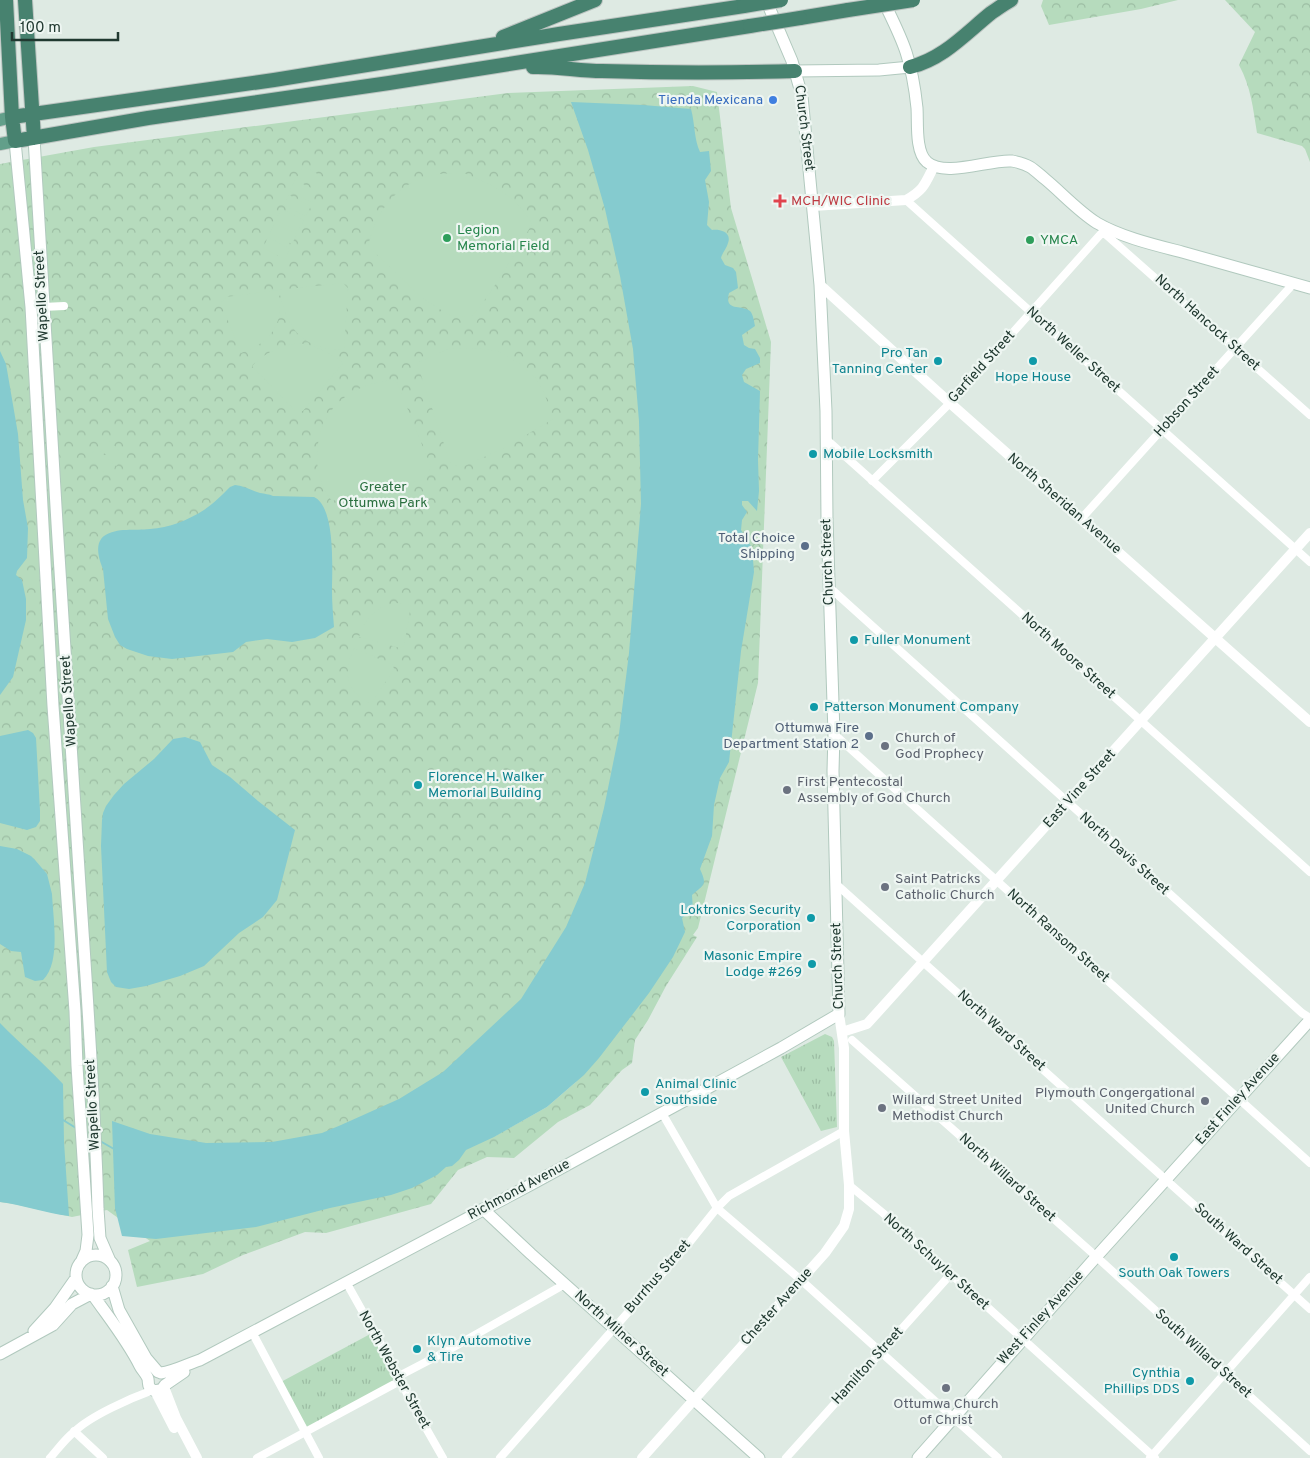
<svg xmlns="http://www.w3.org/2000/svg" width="1310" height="1458" font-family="Overpass,sans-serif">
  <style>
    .grass { fill: url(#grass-tufts) }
    .forest { fill: url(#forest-crowns); fill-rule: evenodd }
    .pitch { fill: #b6dbbd }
    .water { fill: #85cbcf }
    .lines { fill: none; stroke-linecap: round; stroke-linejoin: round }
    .stream { stroke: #85cbcf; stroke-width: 2 }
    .secondary-casing { stroke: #b1c9be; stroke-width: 13 }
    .primary-casing { stroke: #bcc4c1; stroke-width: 14 }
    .trunk-casing { stroke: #bcc4c1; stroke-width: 16 }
    .minor { stroke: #fff; stroke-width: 8 }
    .tertiary { stroke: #fff; stroke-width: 10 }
    .secondary { stroke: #fff; stroke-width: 11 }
    .primary { stroke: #629f8a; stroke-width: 12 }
    .trunk { stroke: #47826f; stroke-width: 14 }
    .trunk-bridge-casing { stroke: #bcc4c1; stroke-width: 16; stroke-linecap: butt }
    .trunk-bridge { stroke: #47826f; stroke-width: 14 }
    .shop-dot { fill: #3f7fe0; stroke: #eef6f2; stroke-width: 2 }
    .health-dot { fill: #e0444e; stroke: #eef6f2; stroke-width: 2 }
    .leisure-dot { fill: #2e9e5b; stroke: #eef6f2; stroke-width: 2 }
    .culture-dot { fill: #0f9aa8; stroke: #eef6f2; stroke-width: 2 }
    .service-dot { fill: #5c6f8a; stroke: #eef6f2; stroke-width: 2 }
    .worship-dot { fill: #6b7280; stroke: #eef6f2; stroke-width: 2 }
    .labels { text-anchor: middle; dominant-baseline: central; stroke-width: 4.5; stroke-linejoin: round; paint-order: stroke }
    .shop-label { font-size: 14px; fill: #366cbe; stroke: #eef6f2; text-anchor: end }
    .street-label { font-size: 14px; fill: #203930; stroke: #eef6f2 }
    .health-label { font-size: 14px; fill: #be3a42; stroke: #eef6f2; text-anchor: start }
    .leisure-label { font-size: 14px; fill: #27864d; stroke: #eef6f2; text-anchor: start }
    .culture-label { font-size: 14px; fill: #0d838f; stroke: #eef6f2; text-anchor: start }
    .park-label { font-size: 14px; fill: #2a6f3f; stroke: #eef6f2 }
    .service-label { font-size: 14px; fill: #4e5e75; stroke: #eef6f2; text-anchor: end }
    .worship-label { font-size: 14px; fill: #5b616d; stroke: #eef6f2; text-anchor: start }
  </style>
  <defs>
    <pattern id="grass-tufts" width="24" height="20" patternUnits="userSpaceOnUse" patternTransform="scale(1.25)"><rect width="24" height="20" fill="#b6dbbd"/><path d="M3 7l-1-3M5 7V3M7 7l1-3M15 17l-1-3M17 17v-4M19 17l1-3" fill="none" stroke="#9cbda3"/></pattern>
    <pattern id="forest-crowns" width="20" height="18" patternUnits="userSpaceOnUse" patternTransform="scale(1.25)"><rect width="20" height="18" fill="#b6dbbd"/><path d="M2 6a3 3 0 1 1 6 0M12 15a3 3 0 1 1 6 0" fill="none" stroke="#9cbda3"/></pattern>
  </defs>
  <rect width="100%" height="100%" fill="#deeae3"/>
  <path class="grass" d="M825,1034L832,1037L834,1041L837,1127L821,1131L781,1057Z
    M374,1332L400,1381L305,1432L279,1383Z"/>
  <path class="forest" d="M1043,0H1178L1141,9L1049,25L1041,6Z
    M1225,0H1310V162L1305,149L1302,146L1257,133C1253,108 1251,87 1239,65L1255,32Z
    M693,86L717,92L731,208L771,342L758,683L698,928L693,935L697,937L666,986L648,1020L635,1040L632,1063L622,1070L590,1105L558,1122L514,1158L487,1157L458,1170L431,1204L326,1233L305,1232L243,1255L203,1274L137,1287L128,1250L150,1241L107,1210L72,1217L14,1204L0,1202V164L94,147L508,93ZM577,1081L547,1107L495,1136Z"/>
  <path class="pitch" d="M303,166L325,178L319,188L297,177Z
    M464,173C494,186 515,194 532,224C514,255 496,287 473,315L454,318L422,298L368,246C377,209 399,179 440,174C448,173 456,173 464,173Z
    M295,180L317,191L312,202L289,191Z
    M289,195L311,206L306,216L283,205Z
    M281,209L304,220L298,231L276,220Z
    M275,223L297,234L292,244L270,233Z
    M268,237L290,249L285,259L263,248Z
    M343,283L348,288L344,350C301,349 287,329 279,290Z
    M278,290C285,323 272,342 241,353L221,303L226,297Z
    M299,343C316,346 329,352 343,363L303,411H295L252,366C266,352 280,346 299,343Z
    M474,348L498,351L518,363L535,377L544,392L553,419L506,447L460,468L450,462L417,363L448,349Z
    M396,380L431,467L423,480L332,501C322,489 317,473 317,458C317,409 350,383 396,380Z
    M107,438L125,457L116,466L98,446Z
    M98,448L115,467L106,475L88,456Z
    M396,603L411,605L404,646L400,648L359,637C365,618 376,606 396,603Z
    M354,648L393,665L394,669L371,704C345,692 343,672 354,648Z"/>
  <path class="water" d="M571,102L643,105L691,109C695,124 694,139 700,152L709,151L711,171L705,180L709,202L707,225L712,230C720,229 732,232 728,243C727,248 722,253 721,258L725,265L733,268L736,272L738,288L729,293C724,312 741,304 750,311C753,314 754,321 755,326L742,335L744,345L749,348L755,349L760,358V363L746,369L742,375L744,382L760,391L758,460L759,491L757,511L748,501H742V505L747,512L742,520L741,530L752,548L754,572L741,651L729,762L720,778L714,805L712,836L700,869C707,885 705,884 692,895L693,910C691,913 686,914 682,918L685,932L673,957L649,993L599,1058L584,1075L547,1107L494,1137L466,1150L459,1160L452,1166L446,1167L437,1175L412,1188L391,1195L330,1208L256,1227L156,1239L122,1236L115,1208L112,1121L150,1134L206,1143L272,1142L322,1133L341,1125L399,1099L443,1072L521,999L566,927L585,883L604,808L619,734L629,653L641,504L639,421L633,349L620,276L605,209L588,150Z
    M0,351L6,364L18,434L23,500L28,528L27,558L17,571L16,575L22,580L26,599V620L13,677L0,695Z
    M235,485C245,486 252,491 260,493C265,494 269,494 273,496L314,497C336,507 332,570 332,591C332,603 333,615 334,627L315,638L292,642L267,639L246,642L233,652L172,659L148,656L127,649L120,645L115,637L108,619L103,569C99,559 94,544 104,536C117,527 135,531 150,529C169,528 188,520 204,510C213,504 222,495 230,487Z
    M28,730L33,733L36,738L40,811V821L36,827L27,830L0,823V736Z
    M185,737L200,742L212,765L230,777L258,801L295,830L277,900L263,917L239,933L204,966L180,976L146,986L129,989L116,987L111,982L107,972L101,846L102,820L103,813L106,806L114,795L124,784L154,759L173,739Z
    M0,846L17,849L31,856L35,860L47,874L52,894C53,918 61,963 43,980L35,981L25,977L21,952L11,951L0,944Z
    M0,1023C20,1044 43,1062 63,1084L64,1142L69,1216C45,1213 23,1205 0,1202Z"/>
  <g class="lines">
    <path class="stream" d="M63,1120L76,1128
      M100,1141L114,1149"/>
    <defs>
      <path id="secondary" d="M883,0C891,17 900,34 906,52C912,70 915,89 917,108C918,122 915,152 927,162C945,178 990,159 1012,161C1017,162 1025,164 1030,167C1035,170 1040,175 1045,179C1062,193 1078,211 1097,223C1121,237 1155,245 1182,252C1225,264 1267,276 1310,288
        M795,71L879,70L910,67
        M34,138C47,387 65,637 80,886C87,993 95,1101 98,1209L100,1238L110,1261
        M15,141L31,307L53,706L75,1011L77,1066L88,1235L86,1251L82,1260
        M483,1209L531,1254L759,1458
        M76 1275a20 20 0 1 1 40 0a20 20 0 1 1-40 0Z
        M112,1286L119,1310L146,1358L158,1372
        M93,1295C109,1318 127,1340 140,1366C142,1370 147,1375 148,1379C149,1386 147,1387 155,1391L162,1389L165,1385L184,1372
        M34,1331L55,1308L76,1278
        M0,1354L53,1325L72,1304L91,1294
        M161,1373C175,1371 187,1364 200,1360L532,1184L781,1048L839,1014L833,771L834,734L827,519L826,411L820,285L802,96L792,61L766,0
        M918,1458L1096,1257L1310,1020"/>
      <path id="primary" d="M0,120L12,117
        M0,144L15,141"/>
      <path id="trunk" d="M6,0L12,117L15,141L148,118L389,83L750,26
        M25,0L34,138
        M800,18L848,10
        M503,37L595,0
        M533,67C556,66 579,71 602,71C667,73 731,73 795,71
        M910,67C943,59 965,34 991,13C997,9 1004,4 1011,0
        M12,117L274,80L559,34L744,6"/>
    </defs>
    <use href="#secondary" class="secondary-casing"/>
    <use href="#primary" class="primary-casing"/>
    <use href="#trunk" class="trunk-casing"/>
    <path class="minor" d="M906,200L1310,562
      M1103,232L1310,415
      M43,307L64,306
      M827,440L1310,872
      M872,481L950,403L1107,227
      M1081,519L1293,284
      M829,587L1302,1013L1310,1018
      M834,734L1310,1163
      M836,884L1310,1309
      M852,1040L1089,1250L1310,1451
      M662,1113L717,1208L801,1280L998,1458
      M849,1185L883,1213L1155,1458
      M346,1282L396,1371L410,1400L443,1458
      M252,1332L319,1458
      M399,1376L445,1352L565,1284
      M74,1431L103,1458
      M50,1458C58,1449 65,1439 74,1432C90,1416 131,1398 153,1390
      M257,1458L400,1381
      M500,1458L689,1243L717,1208L729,1196L844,1131
      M786,1458L950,1275
      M1150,1458L1310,1277"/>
    <path class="tertiary" d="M813,206L906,200C924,190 925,184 934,166
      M820,285L950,403L1310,722
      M842,1032L867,1024L1310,533
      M164,1387L176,1418L197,1458
      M155,1391L174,1428
      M642,1458L825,1253L844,1226L849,1209V1185L844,1131V1048L839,1014"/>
    <use href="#secondary" class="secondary"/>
    <use href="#primary" class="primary"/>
    <use href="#trunk" class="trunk"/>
    <defs>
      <path id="trunk-bridge" d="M744,6L781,0
        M848,10L913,0
        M750,26L800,18"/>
    </defs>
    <use href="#trunk-bridge" class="trunk-bridge-casing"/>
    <use href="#trunk-bridge" class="trunk-bridge"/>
  </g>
  <circle class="shop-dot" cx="773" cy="100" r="5"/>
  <path class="health-dot" d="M777.5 193.5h5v5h5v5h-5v5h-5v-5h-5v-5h5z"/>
  <g class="leisure-dot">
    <circle cx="447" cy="238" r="5"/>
    <circle cx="1030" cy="240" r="5"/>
  </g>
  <g class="culture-dot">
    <circle cx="938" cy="361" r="5"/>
    <circle cx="1033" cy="361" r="5"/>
    <circle cx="813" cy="454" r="5"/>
    <circle cx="854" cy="640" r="5"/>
    <circle cx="814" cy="707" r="5"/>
    <circle cx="418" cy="785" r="5"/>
    <circle cx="811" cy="918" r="5"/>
    <circle cx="812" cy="964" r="5"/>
    <circle cx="645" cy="1092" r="5"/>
    <circle cx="1174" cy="1257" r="5"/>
    <circle cx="417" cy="1349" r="5"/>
    <circle cx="1190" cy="1381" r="5"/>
  </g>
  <g class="service-dot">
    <circle cx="805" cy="546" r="5"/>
    <circle cx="869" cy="736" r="5"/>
  </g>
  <g class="worship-dot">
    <circle cx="885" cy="746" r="5"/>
    <circle cx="787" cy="790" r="5"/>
    <circle cx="885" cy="887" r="5"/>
    <circle cx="1205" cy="1101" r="5"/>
    <circle cx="882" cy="1108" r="5"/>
    <circle cx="946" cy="1388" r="5"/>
  </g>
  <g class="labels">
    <g class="shop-label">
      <text x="763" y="100">Tienda Mexicana</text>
    </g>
    <g class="street-label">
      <text transform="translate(804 128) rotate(83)">Church Street</text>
      <text transform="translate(42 296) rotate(-93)">Wapello Street</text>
      <text transform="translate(1207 323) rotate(42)">North Hancock Street</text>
      <text transform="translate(1073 350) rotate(42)">North Weller Street</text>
      <text transform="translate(982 367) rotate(-48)">Garfield Street</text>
      <text transform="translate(1187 402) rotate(-48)">Hobson Street</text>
      <text transform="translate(1064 504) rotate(41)">North Sheridan Avenue</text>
      <text transform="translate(828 562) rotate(-92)">Church Street</text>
      <text transform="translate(1068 656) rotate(42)">North Moore Street</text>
      <text transform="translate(69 701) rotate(-94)">Wapello Street</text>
      <text transform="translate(1080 789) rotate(-48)">East Vine Street</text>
      <text transform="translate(1124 854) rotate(42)">North Davis Street</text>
      <text transform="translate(1058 936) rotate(42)">North Ransom Street</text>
      <text transform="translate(838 966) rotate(-92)">Church Street</text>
      <text transform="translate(1001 1031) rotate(42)">North Ward Street</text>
      <text transform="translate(1238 1099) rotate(-48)">East Finley Avenue</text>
      <text transform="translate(93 1105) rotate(-93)">Wapello Street</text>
      <text transform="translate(1007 1178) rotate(42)">North Willard Street</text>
      <text transform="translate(519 1190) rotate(-28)">Richmond Avenue</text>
      <text transform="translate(1238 1244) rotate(42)">South Ward Street</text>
      <text transform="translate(936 1262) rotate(42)">North Schuyler Street</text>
      <text transform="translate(658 1277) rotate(-49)">Burrhus Street</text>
      <text transform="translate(777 1307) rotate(-48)">Chester Avenue</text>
      <text transform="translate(1041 1318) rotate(-48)">West Finley Avenue</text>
      <text transform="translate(621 1334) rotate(42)">North Milner Street</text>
      <text transform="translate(1203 1354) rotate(42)">South Willard Street</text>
      <text transform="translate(868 1366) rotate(-48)">Hamilton Street</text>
      <text transform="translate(394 1370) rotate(61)">North Webster Street</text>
    </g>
    <g class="health-label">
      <text x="791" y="201">MCH/WIC Clinic</text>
    </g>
    <g class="leisure-label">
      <text x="457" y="230">Legion<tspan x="457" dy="16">Memorial Field</tspan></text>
      <text x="1040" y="240">YMCA</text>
    </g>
    <g class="culture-label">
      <text x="928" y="353" text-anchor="end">Pro Tan<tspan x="928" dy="16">Tanning Center</tspan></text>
      <text x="1033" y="377" text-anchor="middle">Hope House</text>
      <text x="823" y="454">Mobile Locksmith</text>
      <text x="864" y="640">Fuller Monument</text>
      <text x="824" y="707">Patterson Monument Company</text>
      <text x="428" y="777">Florence H. Walker<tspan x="428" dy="16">Memorial Building</tspan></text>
      <text x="801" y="910" text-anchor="end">Loktronics Security<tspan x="801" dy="16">Corporation</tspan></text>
      <text x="802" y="956" text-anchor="end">Masonic Empire<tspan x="802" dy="16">Lodge #269</tspan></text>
      <text x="655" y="1084">Animal Clinic<tspan x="655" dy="16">Southside</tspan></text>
      <text x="1174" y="1273" text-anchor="middle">South Oak Towers</text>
      <text x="427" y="1341">Klyn Automotive<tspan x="427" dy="16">&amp; Tire</tspan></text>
      <text x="1180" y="1373" text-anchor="end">Cynthia<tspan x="1180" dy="16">Phillips DDS</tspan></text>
    </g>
    <g class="park-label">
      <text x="383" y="487">Greater<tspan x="383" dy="16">Ottumwa Park</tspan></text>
    </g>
    <g class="service-label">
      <text x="795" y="538">Total Choice<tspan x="795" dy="16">Shipping</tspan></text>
      <text x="859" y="728">Ottumwa Fire<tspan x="859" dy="16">Department Station 2</tspan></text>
    </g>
    <g class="worship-label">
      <text x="895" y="738">Church of<tspan x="895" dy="16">God Prophecy</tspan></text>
      <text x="797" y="782">First Pentecostal<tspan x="797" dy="16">Assembly of God Church</tspan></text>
      <text x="895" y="879">Saint Patricks<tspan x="895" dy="16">Catholic Church</tspan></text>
      <text x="1195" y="1093" text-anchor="end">Plymouth Congergational<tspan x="1195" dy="16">United Church</tspan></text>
      <text x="892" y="1100">Willard Street United<tspan x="892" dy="16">Methodist Church</tspan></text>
      <text x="946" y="1404" text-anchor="middle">Ottumwa Church<tspan x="946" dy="16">of Christ</tspan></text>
    </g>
  </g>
  <path d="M12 32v8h106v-8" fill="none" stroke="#203930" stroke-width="2.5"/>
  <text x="20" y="32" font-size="15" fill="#203930" stroke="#eef6f2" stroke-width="4" paint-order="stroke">100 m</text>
</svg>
